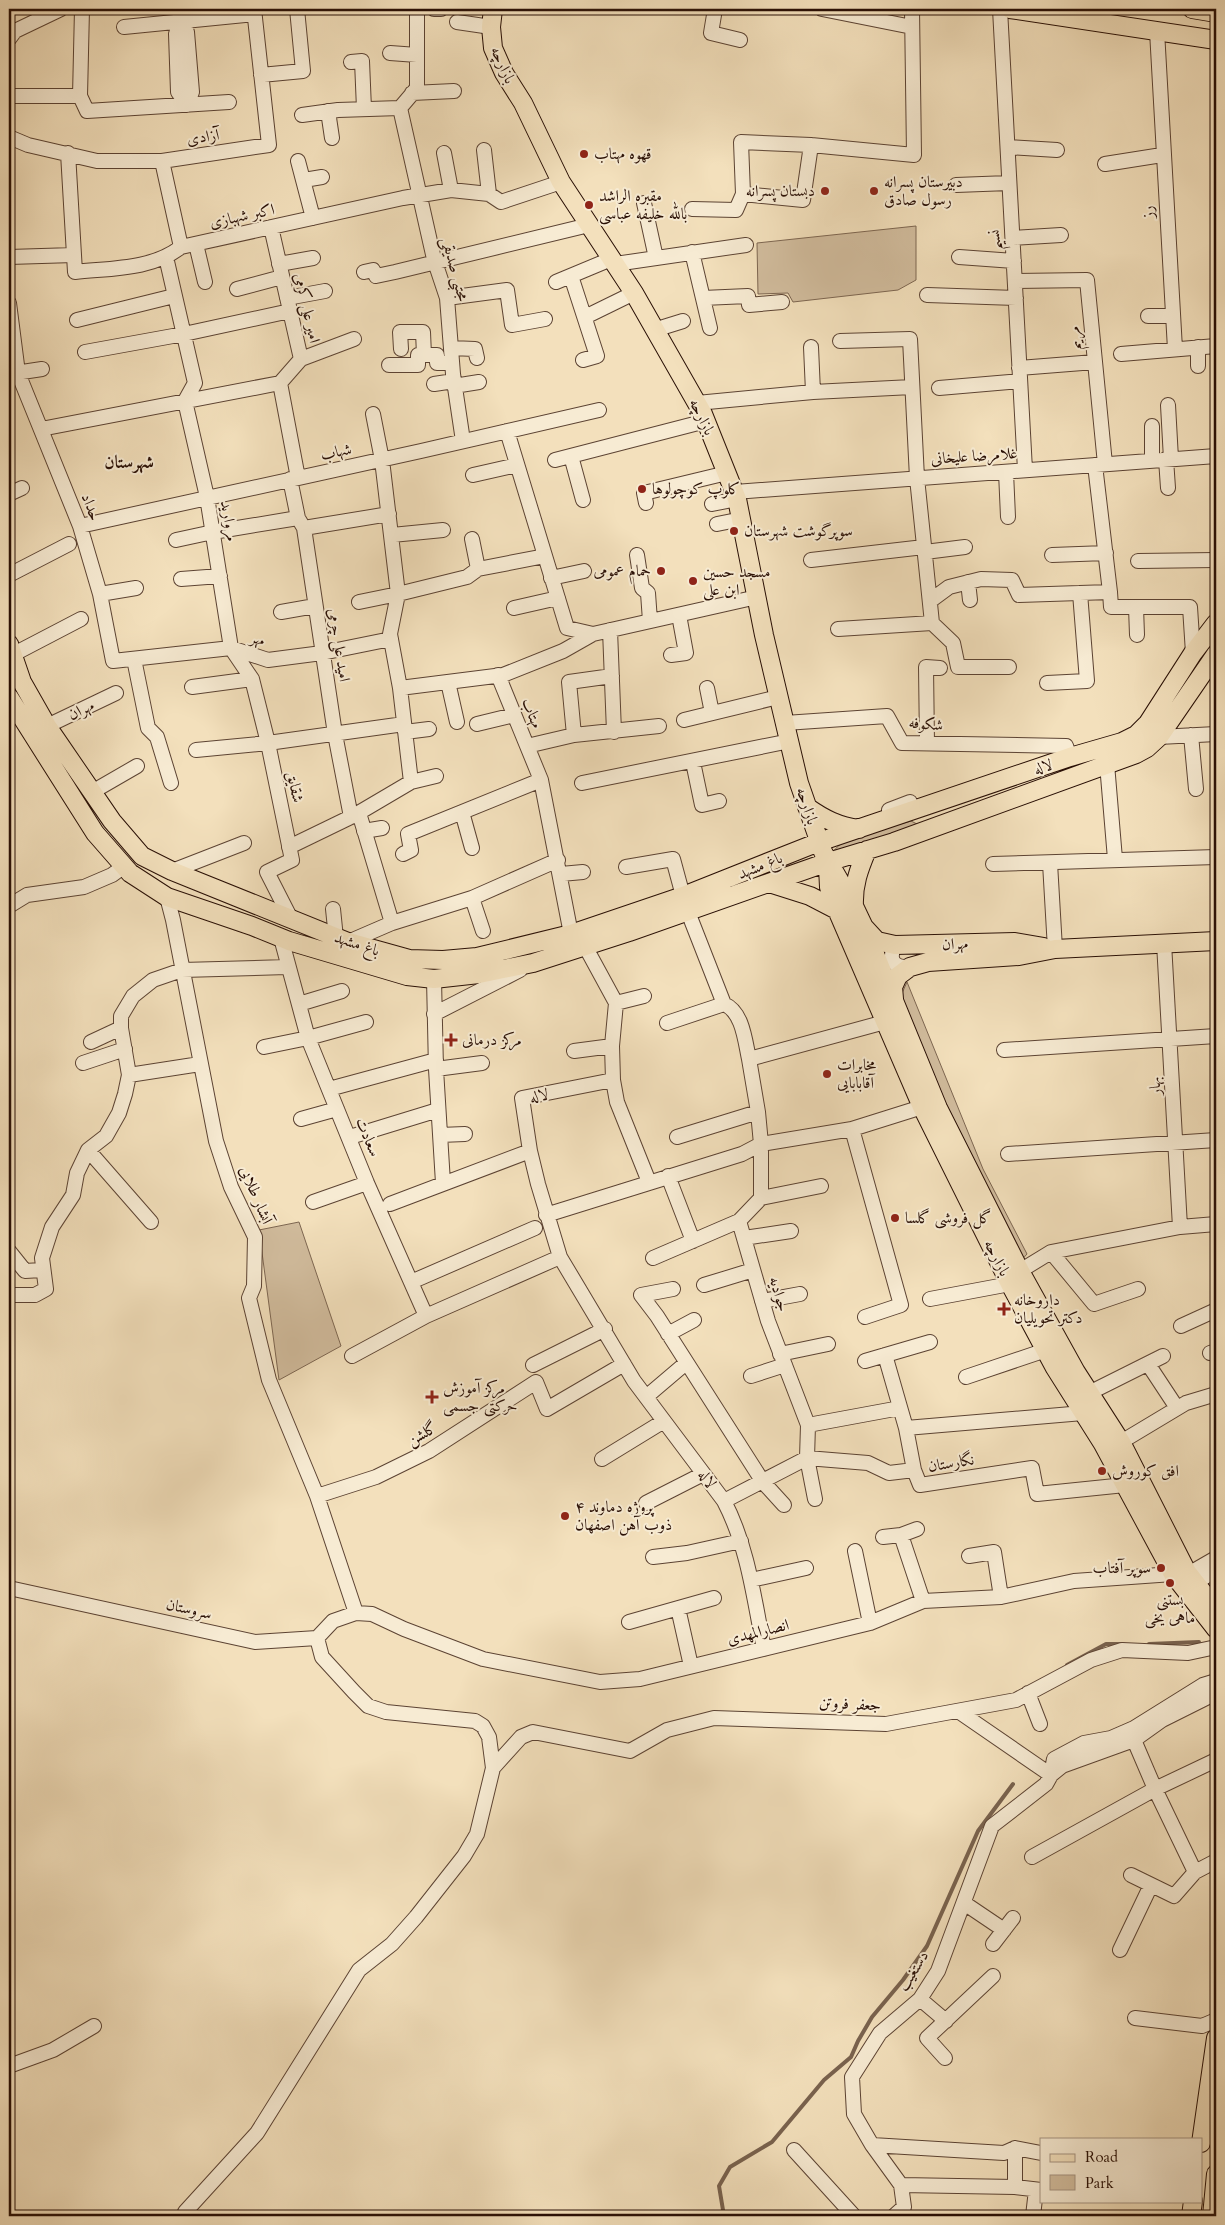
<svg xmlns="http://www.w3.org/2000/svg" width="1225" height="2225" font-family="Cardo,Amiri,serif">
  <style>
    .green { fill: #d1bc9d; stroke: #7d6651 }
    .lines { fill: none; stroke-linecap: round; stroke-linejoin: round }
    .stream { stroke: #79624e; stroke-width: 4 }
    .minor-casing { stroke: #5c4333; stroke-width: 16 }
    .major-casing { stroke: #290f05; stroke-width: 20 }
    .minor { stroke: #f7ebd3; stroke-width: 14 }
    .major { stroke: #f3e0bc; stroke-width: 18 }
    .poi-dot { fill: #8f2418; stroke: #f7ebd3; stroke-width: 2 }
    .labels { text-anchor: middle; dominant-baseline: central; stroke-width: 4; stroke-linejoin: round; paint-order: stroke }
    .street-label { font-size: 16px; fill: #290f05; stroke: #f7ebd3 }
    .poi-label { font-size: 16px; fill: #290f05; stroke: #f7ebd3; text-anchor: start }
    .neighbourhood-label { font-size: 18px; font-weight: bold; fill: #290f05; stroke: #f7ebd3 }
  </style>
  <rect width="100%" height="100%" fill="#f3e0bc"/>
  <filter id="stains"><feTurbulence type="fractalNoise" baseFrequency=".004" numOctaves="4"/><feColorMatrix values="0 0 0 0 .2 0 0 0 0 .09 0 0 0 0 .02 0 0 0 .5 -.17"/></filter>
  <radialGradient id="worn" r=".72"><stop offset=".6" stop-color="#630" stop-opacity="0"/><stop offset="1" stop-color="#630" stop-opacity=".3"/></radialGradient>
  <path class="green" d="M916,226V280L898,290L793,302L788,293L758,294L757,243Z
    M911,821L919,825L833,852C843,835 892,827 911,821Z
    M907,982L983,1169L1027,1254L1019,1263L995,1219L899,1000Z
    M299,1222L341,1346L279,1380L259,1230Z"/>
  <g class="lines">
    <path class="stream" d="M1149,1644L1199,1642
      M1067,1665L1106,1644H1122
      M724,2216L719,2186L730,2167L772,2142L824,2080L851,2057L858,2041L872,2017L903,1980L927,1946L978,1831L1013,1784"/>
    <defs>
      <path id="minor" d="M434,9H441
        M715,9L711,33L740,40
        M822,9L912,27
        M1000,9L1025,470
        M180,22L187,32L192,92L187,105L178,92L176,34Z
        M457,22L491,27
        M124,27L255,14
        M1157,31L1175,349
        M9,39L15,31L61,9
        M390,53L417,55
        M351,62L362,61L364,109
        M261,75L303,71L297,9
        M412,93L454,91
        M9,96H80L87,111L229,102
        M80,96L82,9
        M400,108L434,259L447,298L453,374L463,441
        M400,108L417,88V9
        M328,111L332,138
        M302,115L338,110L400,108
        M9,137L28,145L97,161H162L269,145L254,9
        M811,145L803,200L743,194L741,142L811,145L914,155L912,9
        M1008,147L1057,150
        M484,150L489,194
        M68,153L75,272C111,268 151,270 181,247L403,198L451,190L489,194L501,202L561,182
        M444,153L451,190
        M162,161L181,247
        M298,161L313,218
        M1105,164L1162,155
        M304,180L322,177
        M956,185L1009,183
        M644,203L656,258
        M692,209L736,210L743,194
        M271,227L301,359L280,383L298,478
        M1013,238L1061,235
        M196,244L205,282
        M692,252L710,328
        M9,257L74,255
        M166,257L195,383L185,401L207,497L231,648L252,679L268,743L292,860L267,872L291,919
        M959,257L1014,261
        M279,264L313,258
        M615,264L746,245
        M364,272L373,270L376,276L395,272L589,225
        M571,276L597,356L583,360
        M1015,281L1087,280L1105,464
        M556,282L611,259
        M237,289L282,277
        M927,295L1016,298
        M287,298L325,291
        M447,298L507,290L512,325L545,319
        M703,298L748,296L749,305L782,302
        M9,303L18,373L80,526L100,594L113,661L231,648L268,660L322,653L391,639
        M1148,316H1172
        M585,317L634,293
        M77,320L174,296
        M654,330L683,321
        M840,341L910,339L917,478L932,623L953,643L958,667H1009
        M811,347L813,392
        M1198,347V366
        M451,348L475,349L477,358
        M401,349L400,332H423L424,355H437V363H452
        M85,352L184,334L290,311
        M1121,354L1216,346
        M301,359L354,339
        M389,365H418V355H424
        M1019,368L1095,362
        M9,374L42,369
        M434,384L454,381
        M454,386L479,382
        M939,388L1020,381
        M697,403L813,392L912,387
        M1168,405L1171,459
        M373,414L382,460L398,594L390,634L400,688L411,782
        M1152,426V461
        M41,429L280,383
        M507,431L567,628L593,634
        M571,456L583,500
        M1166,459L1168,488
        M555,460L706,421
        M1095,465L1110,592
        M1006,472L1008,517
        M473,475L517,465
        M290,479L298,518L304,528L335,734L351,817
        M735,492L1216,456
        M9,494L22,488
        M646,503L644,493L727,473
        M712,504L737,499
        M717,524L742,519
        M80,526L421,451L599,410
        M304,528L389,514
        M392,535L443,530
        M472,539L478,569
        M176,540L213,532L298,518
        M925,552L965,547
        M637,555L642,588L648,593L650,621
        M1052,555L1106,553
        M811,560L924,547
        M1138,561L1216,560
        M9,575L69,544
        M551,578L584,571
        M181,579L220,576
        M968,582L970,600
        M100,594L136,588
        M930,601L949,587L981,579L1012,580L1019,595L1110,592L1111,607H1190L1193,653
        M359,602L398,594L467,577L478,569L545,556
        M1136,607L1137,635
        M514,608L558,598
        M281,612L315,606
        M838,629L932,623
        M610,630L614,732
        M12,655L81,619
        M671,655L686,653L679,615
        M134,659L148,728L157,737L171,783
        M498,675L541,780L571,934
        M448,682L457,722
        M1047,683L1087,681L1080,593
        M192,687L252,679
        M400,688L503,675L563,651L593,634L757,597
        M707,688L712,713
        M684,720L778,697
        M785,723L887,716L902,743L1066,746L1070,757
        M477,724L514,715
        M47,726L116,693
        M405,732L429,729
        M574,735L569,682L612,676
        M1191,735L1196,789
        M1159,737L1216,734
        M927,743L926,667L940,668
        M527,746L574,735L659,726
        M196,750L268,743L404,724
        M693,762L702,805L719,801
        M1107,764L1115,859
        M582,783L790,741
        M92,792L137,766
        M889,810L910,802
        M462,812L472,848
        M359,813L392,923
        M364,831L382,828
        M289,847L355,815L411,782L436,776
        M403,854L411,850L408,834L541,780
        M1050,863L1055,949
        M993,864L1216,857
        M626,867L673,859L683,896
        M172,871L244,843
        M561,874L583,872
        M167,897L173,920L216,1141L231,1187L255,1237L254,1286L249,1298L269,1380L317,1496L356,1613
        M472,898L483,931
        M9,906L27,895L84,887L112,875L123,867
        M333,909L336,938
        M281,938L308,1038L367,1183L426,1316
        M348,942L392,923L472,898L558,860
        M1164,943L1180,1227
        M895,945C888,960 893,968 910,967
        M585,946L616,1003L644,996
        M434,979L436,1069L443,1183
        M299,1004L342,991
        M724,1004C743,1012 745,1041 749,1059
        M434,1014L520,970
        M667,1023L724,1004L688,912
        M91,1042L121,1028
        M612,1046L616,1003
        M264,1047L308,1038L366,1022
        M1004,1050L1216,1036
        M574,1051L612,1046L613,1080L617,1102L649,1182
        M83,1063L125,1049
        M436,1069L482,1063
        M129,1075L200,1064
        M613,1080L522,1098L530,1151L538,1184L560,1257L634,1381L724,1501C748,1547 754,1598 764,1649
        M329,1089L436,1060
        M301,1119L337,1109
        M852,1129L901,1305L865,1317
        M440,1135L465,1134
        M350,1137L438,1110
        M677,1137L758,1112
        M88,1150L151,1222
        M1008,1154L1216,1140
        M668,1176L693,1241
        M761,1198L821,1186
        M313,1202L367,1183
        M390,1204L530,1151
        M546,1215L742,1154L761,1144L852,1129L922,1107
        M744,1238L791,1231
        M9,1251L25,1271L42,1270
        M1051,1252L1094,1304L1138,1289
        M653,1258L739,1221
        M1020,1271L1051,1252L1180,1227L1216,1224
        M411,1282L535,1228
        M704,1285L753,1270
        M673,1289L641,1295L657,1316L763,1482L784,1505
        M9,1295H35L46,1289L42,1258L52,1227L73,1195L77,1173L88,1150L106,1136L119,1113L125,1094L129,1075L121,1028V1016L133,996L153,980L182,970L287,967
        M930,1299L1010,1284
        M762,1301L800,1294
        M1181,1326L1216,1310
        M668,1334L694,1320
        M1210,1353L1216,1351
        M780,1354L828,1344
        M885,1355L906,1428L914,1470
        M352,1356L426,1316L560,1257
        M865,1361L930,1342
        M1148,1364L1177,1408
        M533,1365L605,1329
        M751,1376L785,1365
        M966,1377L1046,1350
        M1089,1393L1163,1356
        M646,1397L686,1363
        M808,1425L900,1408
        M906,1428L1083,1413
        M1121,1442L1186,1403L1216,1394
        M602,1459L664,1421
        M317,1496L376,1477L429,1451L536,1382L547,1409L624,1364
        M815,1499L807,1458L808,1425L768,1321L739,1221L761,1198V1144L758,1112L749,1059L885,1022
        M724,1501L807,1458L868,1463L889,1473L914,1470L920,1485L1032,1468L1037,1494L1125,1485
        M646,1503L703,1474
        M901,1535L923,1601
        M883,1537L901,1535L917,1529
        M855,1551L870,1623
        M969,1556L994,1552L1001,1597
        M653,1557L687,1553L741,1541
        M1216,1558L1190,1573L1197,1582L1216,1570
        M751,1580L806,1568
        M9,1588L255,1642L317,1638L333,1621L356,1613L372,1614L404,1629L483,1659L600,1682L640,1679L870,1623L923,1601L1001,1597L1074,1581L1173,1574
        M678,1608L691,1666
        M629,1622L714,1598
        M1028,1693L1040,1724
        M958,1711L1051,1775
        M1134,1740L1155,1789L1195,1872
        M493,1768L521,1737L533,1732L630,1751L667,1730L714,1718L886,1724L1016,1700L1091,1660L1122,1650L1188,1653L1216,1647
        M1051,1775L1054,1759L1084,1743L1111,1738L1134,1728L1203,1685L1216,1681
        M1032,1857L1155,1789L1216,1760
        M1131,1875L1174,1896L1195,1872L1216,1861
        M964,1903L1004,1930
        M993,1944L1013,1918
        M1120,1950L1151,1885
        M920,1999L946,2021
        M1135,2018L1202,2026L1216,2020
        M945,2058L927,2038L993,1976
        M9,2066L53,2050L94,2026
        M872,2145L1004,2153L1015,2148L1041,2153
        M1015,2148V2187
        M794,2150L854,2216
        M901,2185L1015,2187L1041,2190
        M185,2216V2212L257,2133L359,1970L392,1944L416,1917L464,1856L477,1834L493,1768L489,1737L483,1726L475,1721L386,1712L368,1706L354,1692L322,1657L317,1638
        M894,2216L904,2207L901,2185L872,2145L854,2114L852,2077L880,2033L920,1999L938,1971L992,1826L1046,1784L1051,1775L1062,1766L1134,1740L1162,1720L1216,1693
        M1033,2216L1036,2190"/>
      <path id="major" d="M493,9L491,27L493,48L504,73L523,103L561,182L634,293L703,414L737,499L764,635L799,783L823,852L854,906L863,925L938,1108L1020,1271L1076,1372L1121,1442L1187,1572L1216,1609
        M1010,9L1216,40
        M1192,9L1216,13
        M9,644L22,682L47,726L112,821L142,856L172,871L348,942L409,959L443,960L477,957L571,934L683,896L819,842L1070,757L1122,742L1136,735L1148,723L1193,653L1216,623
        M9,697L95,833L130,873L167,897L252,926L289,941L407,976L434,979L479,974L533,963L629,932L828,862L894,842L1136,754L1147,748L1159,737L1216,654
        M807,807C824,819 838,826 859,829
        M828,867L829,887L837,910L922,1107L1010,1284L1055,1368L1103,1444L1173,1574L1216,1629
        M769,883L810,896L837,910
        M854,906C853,885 859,869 867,850
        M865,928L877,941L895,945L1015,942L1044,947
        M894,999L893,987L898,976L910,967L928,962L1019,956L1055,949L1216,941
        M1201,2143L1216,2038
        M1191,2216L1193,2201
        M1212,2216L1216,2174"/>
    </defs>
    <use href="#minor" class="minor-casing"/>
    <use href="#major" class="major-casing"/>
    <use href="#minor" class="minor"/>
    <use href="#major" class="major"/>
  </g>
  <g class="poi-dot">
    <circle cx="584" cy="154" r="5"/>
    <circle cx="825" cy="191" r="5"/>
    <circle cx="874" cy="191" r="5"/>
    <circle cx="589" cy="205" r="5"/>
    <circle cx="642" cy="489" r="5"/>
    <circle cx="734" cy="531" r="5"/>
    <circle cx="661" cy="571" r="5"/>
    <circle cx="693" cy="581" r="5"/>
    <path d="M448.5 1032.5h5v5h5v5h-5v5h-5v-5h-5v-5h5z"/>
    <circle cx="827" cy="1074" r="5"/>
    <circle cx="895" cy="1218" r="5"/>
    <path d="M1001.5 1301.5h5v5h5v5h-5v5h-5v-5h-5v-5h5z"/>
    <path d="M429.5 1389.5h5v5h5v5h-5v5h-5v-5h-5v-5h5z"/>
    <circle cx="1102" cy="1471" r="5"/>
    <circle cx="565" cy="1516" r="5"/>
    <circle cx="1161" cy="1568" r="5"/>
    <circle cx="1170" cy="1583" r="5"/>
  </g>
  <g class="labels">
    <g class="street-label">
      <text transform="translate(503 65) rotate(66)">بازارچه</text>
      <text transform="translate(203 137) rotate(-9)">آزادی</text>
      <text transform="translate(1148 212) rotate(-94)">رز</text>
      <text transform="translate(242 216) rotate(-12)">اکبر شهبازی</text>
      <text transform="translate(995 240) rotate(-93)">نسیم</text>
      <text transform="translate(455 269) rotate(75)">مجتبی صدیقی</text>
      <text transform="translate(307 308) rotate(77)">امیر علی کرمی</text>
      <text transform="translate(1075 338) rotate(-96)">مریم</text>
      <text transform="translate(702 417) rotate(64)">بازارچه</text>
      <text transform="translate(336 452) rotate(-12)">شهاب</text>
      <text transform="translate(974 456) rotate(-4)">غلامرضا علیخانی</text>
      <text transform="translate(91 507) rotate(69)">حداد</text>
      <text transform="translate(229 521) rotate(81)">مروارید</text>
      <text transform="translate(258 639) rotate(18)">مهر</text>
      <text transform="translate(339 645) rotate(81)">امید علی چرمی</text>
      <text transform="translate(81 710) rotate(-25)">مهران</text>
      <text transform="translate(532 713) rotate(67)">مهتاب</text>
      <text transform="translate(926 724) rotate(5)">شکوفه</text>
      <text transform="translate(1043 767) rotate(-19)">لاله</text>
      <text transform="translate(295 787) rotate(78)">شقایق</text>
      <text transform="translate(807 806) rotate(72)">بازارچه</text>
      <text transform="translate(760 866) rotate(-22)">باغ مشهد</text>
      <text transform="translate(357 944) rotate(18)">باغ مشهد</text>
      <text transform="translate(955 944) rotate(-2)">مهران</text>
      <text transform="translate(1155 1086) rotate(-93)">بهار</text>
      <text transform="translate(539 1096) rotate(-13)">لاله</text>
      <text transform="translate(368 1137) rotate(67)">سعادت</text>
      <text transform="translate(256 1195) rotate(67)">آبشار طلایی</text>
      <text transform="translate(997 1258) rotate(63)">بازارچه</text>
      <text transform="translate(779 1294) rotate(74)">جوادیه</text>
      <text transform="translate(422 1434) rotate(-29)">گلشن</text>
      <text transform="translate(951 1463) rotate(-9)">نگارستان</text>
      <text transform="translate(707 1479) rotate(53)">لاله</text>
      <text transform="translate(189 1609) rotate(13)">سروستان</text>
      <text transform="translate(758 1632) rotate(-14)">انصارالمهدی</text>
      <text transform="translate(850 1704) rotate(3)">جعفر فروتن</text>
      <text transform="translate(913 1971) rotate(-58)">دستغیب</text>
    </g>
    <g class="poi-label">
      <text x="594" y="154">قهوه مهتاب</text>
      <text x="884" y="182">دبیرستان پسرانه<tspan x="884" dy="18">رسول صادق</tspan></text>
      <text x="815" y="191" text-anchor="end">دبستان پسرانه</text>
      <text x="599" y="196">مقبره الراشد<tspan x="599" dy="18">بالله خلیفه عباسی</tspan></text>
      <text x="652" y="489">کلوپ کوچولوها</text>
      <text x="744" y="531">سوپرگوشت شهرستان</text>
      <text x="651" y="571" text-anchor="end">حمام عمومی</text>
      <text x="703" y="572">مسجد حسین<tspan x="703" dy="18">ابن علی</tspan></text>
      <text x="462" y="1040">مرکز درمانی</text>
      <text x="837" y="1065">مخابرات<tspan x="837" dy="18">آقابابایی</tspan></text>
      <text x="905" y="1218">گل فروشی گلسا</text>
      <text x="1014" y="1300">داروخانه<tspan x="1014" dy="18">دکتر تحویلیان</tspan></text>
      <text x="443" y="1388">مرکز آموزش<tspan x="443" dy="18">حرکتی جسمی</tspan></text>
      <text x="1112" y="1471">افق کوروش</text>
      <text x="575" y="1507">پروژه دماوند ۴<tspan x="575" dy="18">ذوب آهن اصفهان</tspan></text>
      <text x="1151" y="1568" text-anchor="end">سوپر آفتاب</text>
      <text x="1170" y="1600" text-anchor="middle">بستنی<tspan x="1170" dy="18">ماهی یخی</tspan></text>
    </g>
    <g class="neighbourhood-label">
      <text x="129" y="462">شهرستان</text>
    </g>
  </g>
  <rect width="1225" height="2225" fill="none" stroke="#f3e0bc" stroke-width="30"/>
  <rect x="10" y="10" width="1205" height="2205" fill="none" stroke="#290f05" stroke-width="2.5"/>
  <rect x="15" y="15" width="1195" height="2195" fill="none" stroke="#290f05"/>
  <rect x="1040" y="2138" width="162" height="65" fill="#f7ebd3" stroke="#a59381"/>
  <rect x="1050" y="2154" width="25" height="8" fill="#f3e0bc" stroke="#a59381"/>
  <text x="1085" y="2162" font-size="15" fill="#290f05">Road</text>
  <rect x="1050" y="2175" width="25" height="15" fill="#d1bc9d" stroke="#a59381"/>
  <text x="1085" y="2188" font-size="15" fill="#290f05">Park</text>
  <rect width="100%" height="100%" filter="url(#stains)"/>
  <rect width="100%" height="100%" fill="url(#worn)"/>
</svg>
